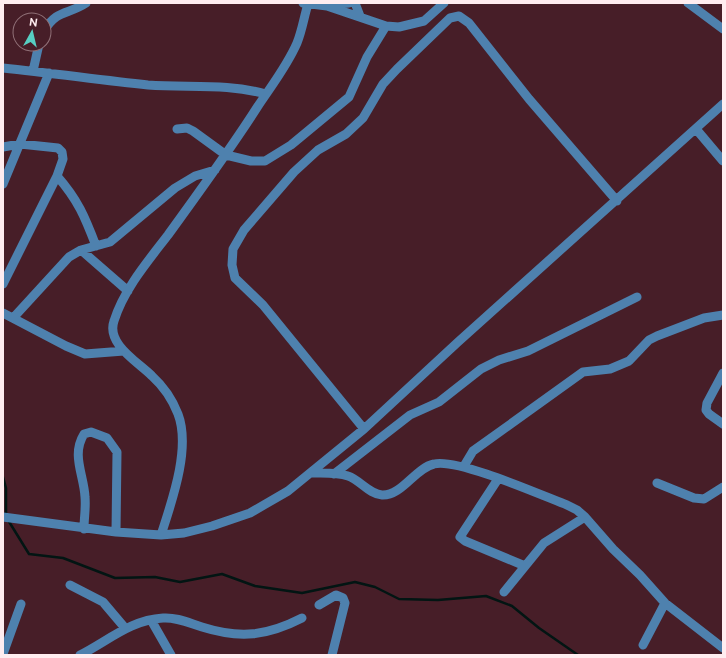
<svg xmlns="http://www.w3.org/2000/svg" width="726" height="658" font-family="Raleway,sans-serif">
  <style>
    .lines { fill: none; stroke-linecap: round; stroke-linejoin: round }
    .stream { stroke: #021513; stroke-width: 2.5 }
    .minor { stroke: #4e81ae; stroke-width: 9 }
  </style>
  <rect width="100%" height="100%" fill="#471e28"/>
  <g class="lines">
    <path class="stream" d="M3,477L6,488V515
      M8,520L29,554L63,558L115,578L155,577L180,582L222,574L255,586L302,593L355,582L375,587L399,599L438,600L486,596L512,606L539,628L578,655"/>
    <path class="minor" d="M303,3L327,6L386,26L399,27L424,21L444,3
      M355,3L360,16
      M688,3L723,29
      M330,5L349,3
      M44,31C57,9 68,15 86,3
      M3,68C52,73 100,80 148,85C188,88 227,83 266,94
      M33,71L39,44
      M177,129L187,128L193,131L226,155L251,161H265L291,145L349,97L367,57L386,26
      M696,129L723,161
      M3,147L20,144L58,148L62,152L63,159L57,176L3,284
      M57,176C78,200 85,217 96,246
      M3,184L49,73
      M81,250L128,291
      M3,313L66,346L85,354L124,351
      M14,317L69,257L81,250L110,242L175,188L195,176L215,170
      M723,373L707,403L706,410L709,414L723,424
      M364,429L263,305L235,278L232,265L233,249L244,230L294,172L318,150L346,134L363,118L383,84L397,69L450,18L459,16L469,23L529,99L617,201
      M464,466L473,451L583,372L610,369L629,361L649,340L657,336L704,318L723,315
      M311,473C323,473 337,472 348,476C360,480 369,494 382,495C402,496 415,468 434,464C457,458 541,495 567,505L577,510L585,517L613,549L640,575L665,603L723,648
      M334,474L410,415L439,402L481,369L499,360L528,351L637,297
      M498,479L460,537L465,541L525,566
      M657,483L694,498L704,499L723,487
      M3,517L116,532L161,535L184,533L212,526L250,513L288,491L364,429L458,342L723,104
      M84,529C84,518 86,508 85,497C84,475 71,455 84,434L91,432L107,438L117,452L116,532
      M161,535C172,501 191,448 178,414C173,401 163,386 152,376C138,362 106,344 114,321C124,289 148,261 168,235C199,192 230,150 258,106C272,85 287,66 297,43C302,31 304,17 308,4
      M70,585L103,602L125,628
      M504,592L544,543L585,517
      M319,605L336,595L343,598L345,603L332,655
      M151,620L171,655
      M643,645L665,603
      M3,654L21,604
      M80,655C108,641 130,620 163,618C177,617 189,623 202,627C240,639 267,636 302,618"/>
  </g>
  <rect width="726" height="658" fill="none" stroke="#ffedf0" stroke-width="8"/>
  <g transform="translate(32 32) rotate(8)"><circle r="19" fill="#471e28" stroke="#917178"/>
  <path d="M0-3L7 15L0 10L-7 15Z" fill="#57cec2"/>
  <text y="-6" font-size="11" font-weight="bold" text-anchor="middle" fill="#ffedf0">N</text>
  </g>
</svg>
